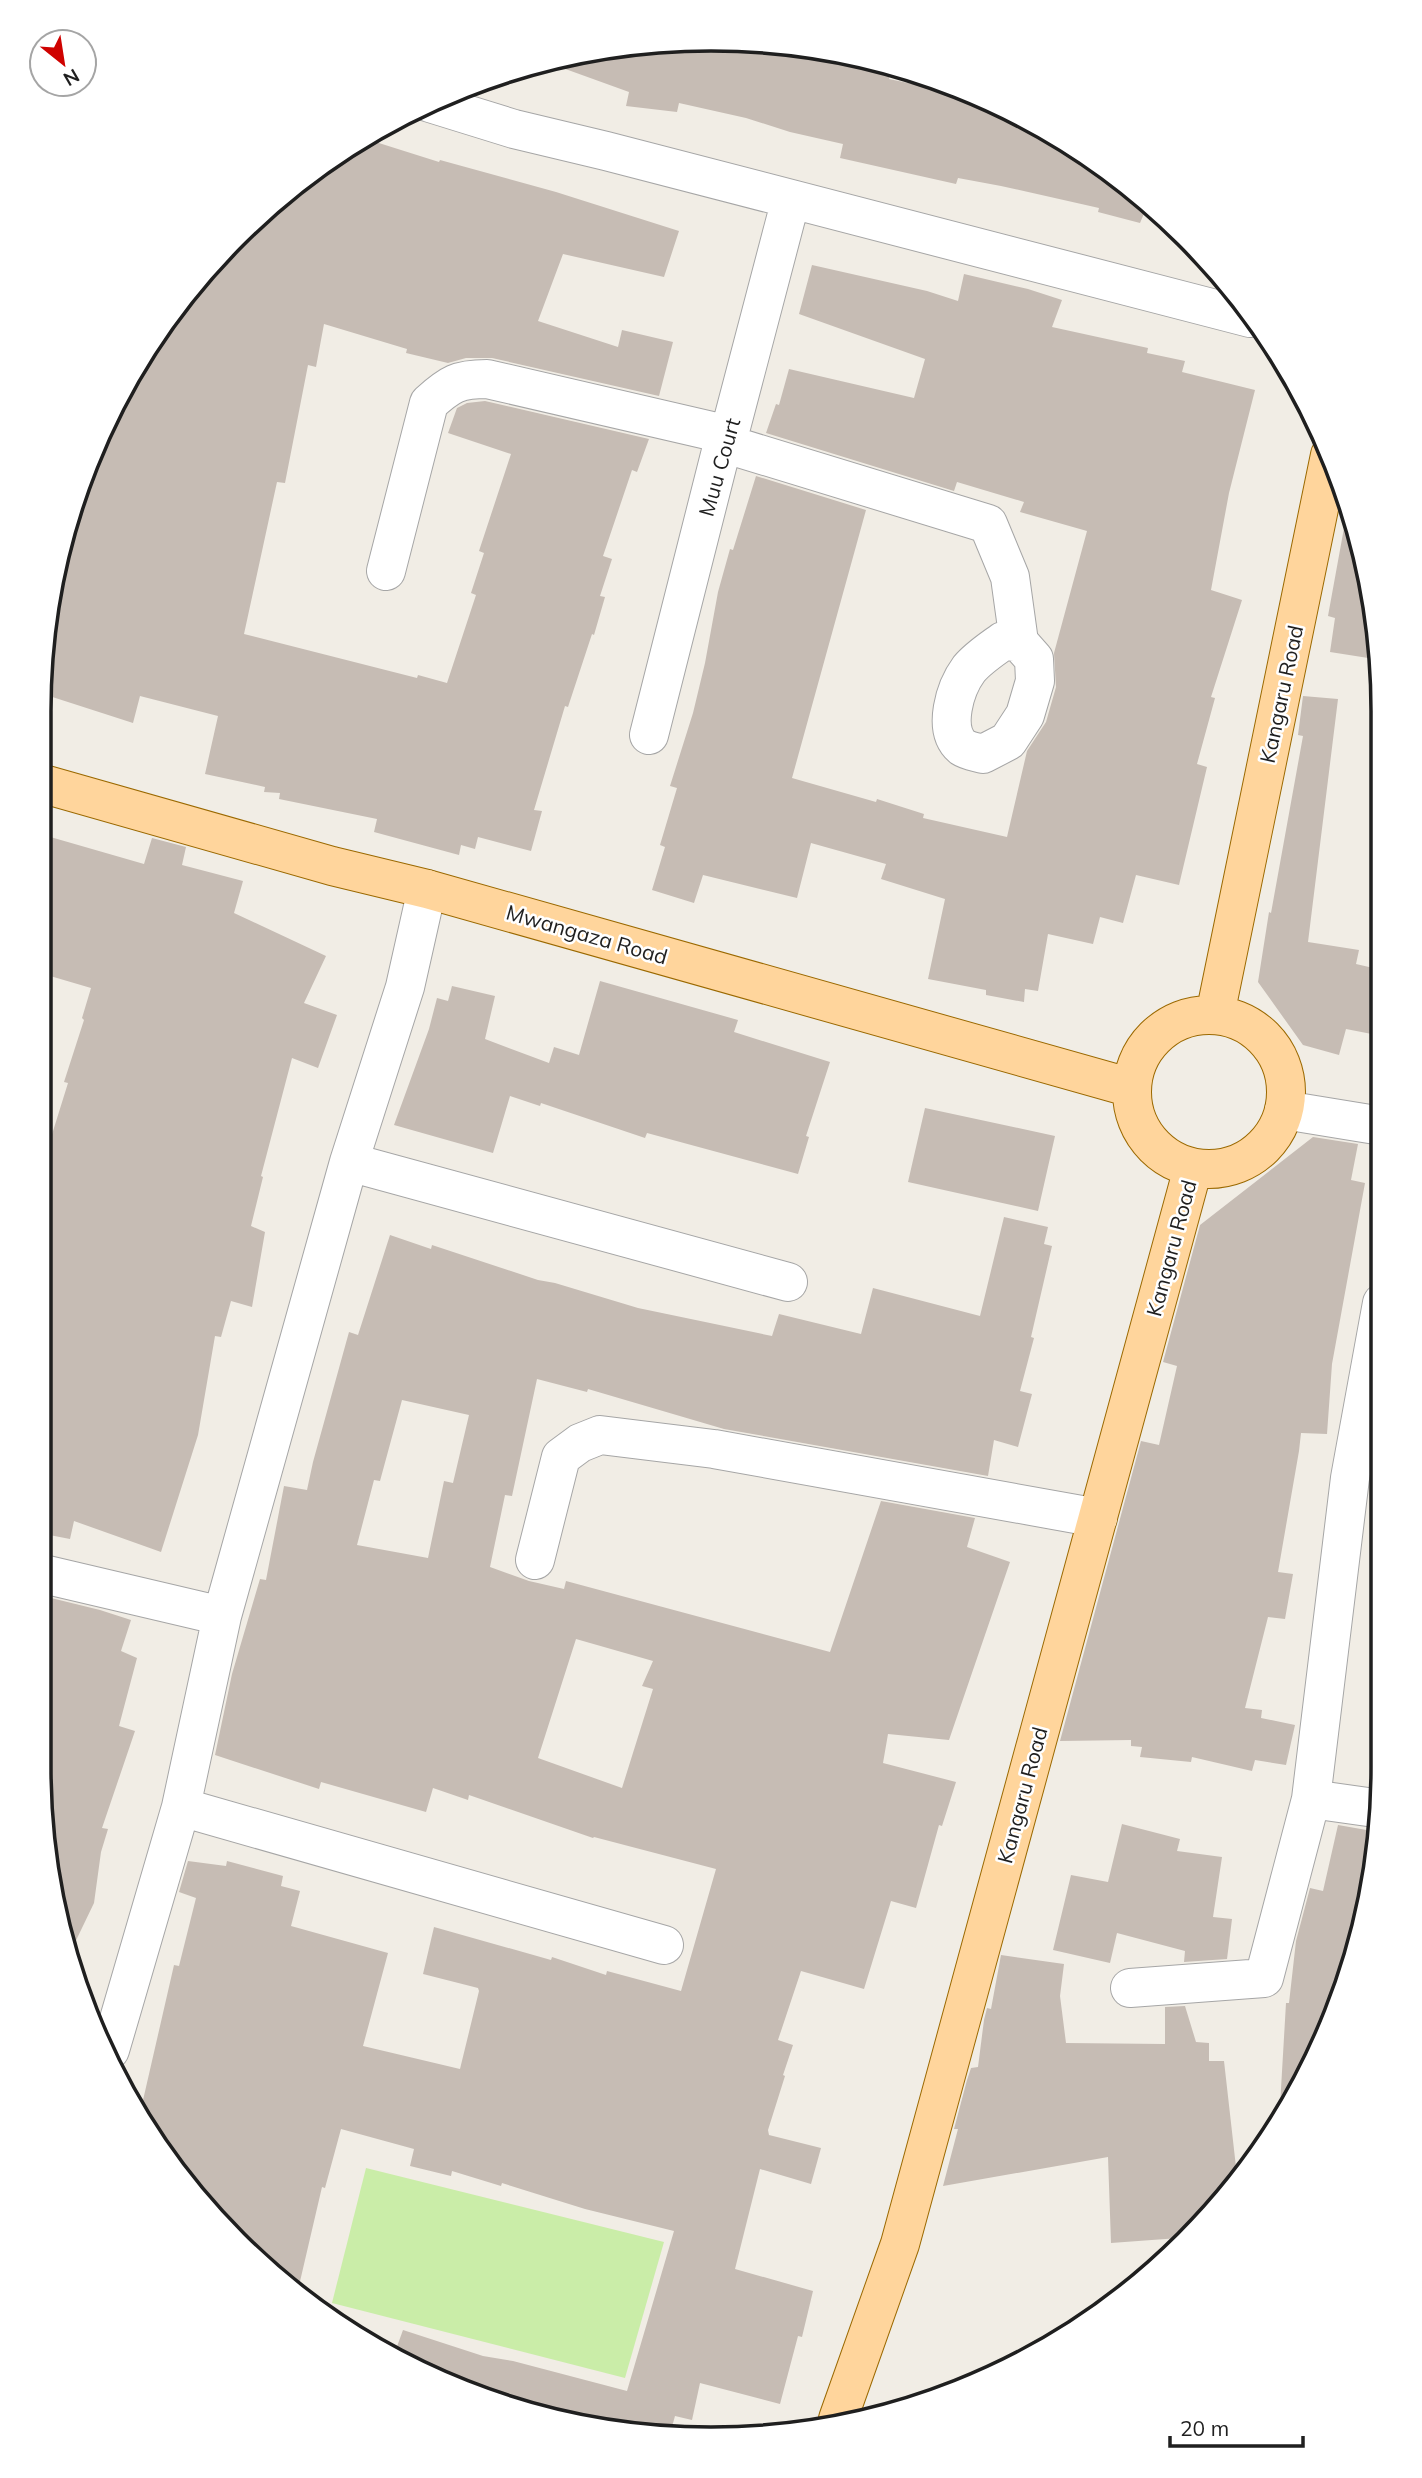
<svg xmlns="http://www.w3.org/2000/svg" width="1422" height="2478" font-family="Mulish,sans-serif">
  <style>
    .grass { fill: #caeda8 }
    .building { fill: #c6bcb4; fill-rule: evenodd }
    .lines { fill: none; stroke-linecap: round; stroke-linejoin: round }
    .minor-casing { stroke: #a6a6a6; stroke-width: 40 }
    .major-casing { stroke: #9b6900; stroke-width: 40 }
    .minor { stroke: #fff; stroke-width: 38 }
    .major { stroke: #ffd59c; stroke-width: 38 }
    .labels { text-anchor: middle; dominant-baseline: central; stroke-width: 5; stroke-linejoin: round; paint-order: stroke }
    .street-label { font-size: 21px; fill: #1f1f1f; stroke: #fff }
    .rim { fill: none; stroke: #1f1f1f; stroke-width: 3.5 }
  </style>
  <rect width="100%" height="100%" fill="#f1ede5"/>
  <path class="grass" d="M366,2168L664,2242L625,2378L332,2303Z"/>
  <path class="building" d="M711,38L809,48L844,57L843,64L890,75L889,79L960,94L961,88L968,90L1084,152L1148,204L1140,223L1098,212L1099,208L1001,186L958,178L956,184L840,158L843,144L790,132L746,118L679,103L677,112L626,106L629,92L546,62L579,52Z
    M363,138L439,162L440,160L556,192L679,231L664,277L563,254L538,321L618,347L622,330L673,342L659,396L492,358H466L448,363L406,353L407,349L324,324L316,367L308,365L285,483L277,482L244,634L417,678L418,675L447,683L476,595L471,593L484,553L479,551L511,454L448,433L457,408L467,403L485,401L649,439L637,472L632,470L603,556L612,559L600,596L605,597L594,635L592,634L568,707L565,706L534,810L542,811L531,851L478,837L475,849L461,845L459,855L374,832L377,819L279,799L280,793L264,792L265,787L205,774L218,716L140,696L133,723L40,693V667L74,494L138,365L145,366L157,331L235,236L337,152Z
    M812,265L927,291L958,301L964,274L1028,289L1062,300L1052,327L1148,348L1147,353L1185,361L1182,372L1255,390L1229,493L1211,590L1242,600L1211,697L1215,698L1197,764L1207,767L1179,885L1136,875L1123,923L1100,917L1093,944L1048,934L1038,991L1025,989L1024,1002L986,995V990L928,979L945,899L881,879L886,864L811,843L797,898L703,875L694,903L652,890L665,847L660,845L677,788L670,786L693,713L705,663L718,592L730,549L733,550L756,476L866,510L792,778L876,802L877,799L924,814L923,818L1007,837L1027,751L1046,722L1056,687L1054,653L1087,531L1020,512L1024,502L957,482L954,491L766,433L776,404L779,405L789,369L914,398L925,359L799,314Z
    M1348,506H1350L1381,660L1330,652L1335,618L1328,616Z
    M1303,696L1338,699L1308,942L1359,950L1356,964L1382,970V1036L1346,1029L1339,1055L1303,1045L1258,982L1269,912L1271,913L1303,736L1298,735Z
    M40,834L144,864L152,838L186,847L182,865L243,881L234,913L326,956L304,1003L337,1015L318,1068L292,1058L261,1176L263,1177L251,1226L265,1232L252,1307L231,1301L221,1337L215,1336L198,1435L161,1552L74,1521L70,1539L39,1533V1187L49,1144L68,1083L64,1082L84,1020L82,1018L91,988L40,973Z
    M600,981L738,1020L734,1032L830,1062L806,1136L809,1137L798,1174L647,1133L645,1138L541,1103L540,1106L510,1096L493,1153L394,1125L429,1029L437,998L448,1001L452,986L495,996L485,1039L549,1063L554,1047L579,1055Z
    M925,1108L1055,1136L1038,1211L908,1182Z
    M1313,1137L1358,1144L1351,1180L1365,1183L1332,1364L1327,1434L1301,1433L1299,1451L1278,1572L1293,1574L1285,1619L1268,1617L1245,1708L1262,1710L1261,1718L1295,1725L1286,1765L1255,1760L1252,1771L1192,1757L1191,1762L1140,1757L1142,1747L1131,1746V1740L1060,1741L1141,1441L1159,1445L1177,1366L1163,1362L1200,1225Z
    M1004,1217L1048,1227L1044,1244L1052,1246L1031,1337L1034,1338L1020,1391L1032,1394L1018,1447L994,1440L988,1476L724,1429L588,1389L587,1392L537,1379L512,1496L505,1495L490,1567L529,1581L564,1589L566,1581L830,1652L881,1501L975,1518L967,1547L1010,1562L949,1740L888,1734L883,1763L956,1782L942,1826L939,1825L916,1908L891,1901L864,1989L801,1971L778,2040L793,2045L783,2075L785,2076L768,2130L769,2135L821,2148L811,2184L760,2169L735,2269L813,2291L802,2337L798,2336L780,2404L700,2383L692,2420L675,2416L670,2434L537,2416L395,2352L403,2330L483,2356L513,2361L627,2391L674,2231L585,2209L502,2183L501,2186L452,2171L451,2176L410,2166L414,2149L341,2129L325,2188L322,2187L298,2290L177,2176L141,2109L174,1965L179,1966L196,1898L179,1892L188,1861L226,1866L227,1861L283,1876L281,1886L300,1891L291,1926L388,1953L363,2046L460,2069L479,1991L478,1988L423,1974L434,1927L551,1960L552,1957L606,1975L607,1971L681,1991L716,1869L594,1837L593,1838L469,1795L468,1800L433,1788L426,1812L321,1782L319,1789L215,1755L232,1674L260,1579L266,1580L284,1486L307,1490L313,1462L349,1332L358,1335L390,1235L431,1249L432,1245L538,1280L555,1283L638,1308L772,1336L779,1314L861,1334L873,1288L980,1316ZM402,1400L469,1415L453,1483L444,1481L428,1558L357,1545L374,1480L380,1481ZM576,1639L653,1661L642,1686L653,1689L622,1788L538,1758Z
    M47,1597L100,1610L131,1620L121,1651L137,1658L119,1726L135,1731L102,1828L108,1829L101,1852L94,1903L69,1955L38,1767L39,1631Z
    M1122,1824L1180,1839L1177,1851L1222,1857L1213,1917L1232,1919L1227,1959L1184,1962L1185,1951L1117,1933L1110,1963L1053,1950L1071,1875L1108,1882Z
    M1338,1825L1378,1832L1348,1984L1279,2123L1286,2003H1289L1296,1941L1310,1888L1323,1891Z
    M1001,1955L1064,1964L1060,1996L1066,2043L1165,2044V2007L1185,2006L1196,2042L1209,2043V2061H1224L1237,2176L1179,2238L1111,2243L1108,2157L943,2186L958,2129H954L967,2080L971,2068L978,2067L984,2020L987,2008L991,2009Z"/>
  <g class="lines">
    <defs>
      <path id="minor" d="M430,103L514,129L606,151L1250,318
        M723,443L988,524L1010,577L1019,642L1034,659L1035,681L1025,715L1008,741L983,754C976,752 968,751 962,747C942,729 955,688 969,669C978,658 992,649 1003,641L1019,642
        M386,571L429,403C450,384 458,379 487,379L729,435
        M649,735L723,443L729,435L791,199
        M1284,1110L1382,1126
        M349,1162L788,1282
        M535,1560L561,1457L580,1443L600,1435L714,1449L1098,1518
        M39,1573L222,1616
        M1311,1799L1382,1809
        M181,1807L664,1945
        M1130,1988L1264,1978L1311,1799L1350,1478L1382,1303
        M110,2050L181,1807L222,1616L349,1162L405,987L427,889"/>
      <path id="major" d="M40,783L332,866L427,889L1132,1088
        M1215,1015L1330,455
        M1132 1092a77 77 0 1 1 154 0a77 77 0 1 1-154 0Z
        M838,2419L900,2244L1193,1168"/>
    </defs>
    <use href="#minor" class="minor-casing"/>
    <use href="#major" class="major-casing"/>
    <use href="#minor" class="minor"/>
    <use href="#major" class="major"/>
  </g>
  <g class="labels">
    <g class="street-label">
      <text transform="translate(719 467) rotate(-74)">Muu Court</text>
      <text transform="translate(1281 694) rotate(-78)">Kangaru Road</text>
      <text transform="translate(587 934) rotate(16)">Mwangaza Road</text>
      <text transform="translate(1171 1248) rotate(-75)">Kangaru Road</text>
      <text transform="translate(1022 1795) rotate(-75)">Kangaru Road</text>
    </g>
  </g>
  <path d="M0 0H1422V2478H0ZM711 51H711A660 660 0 0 1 1371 711V1767A660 660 0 0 1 711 2427H711A660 660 0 0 1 51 1767V711A660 660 0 0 1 711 51Z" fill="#fff" fill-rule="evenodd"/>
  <path class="rim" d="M711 51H711A660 660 0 0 1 1371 711V1767A660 660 0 0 1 711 2427H711A660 660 0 0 1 51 1767V711A660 660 0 0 1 711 51Z"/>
  <g transform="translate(63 63) rotate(150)"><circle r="33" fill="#ffffff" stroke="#a5a5a5" stroke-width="2"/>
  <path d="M0-5L12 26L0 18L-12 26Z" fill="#cf0200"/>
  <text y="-10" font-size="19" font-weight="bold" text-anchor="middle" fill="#1f1f1f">N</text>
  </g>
  <path d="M1170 2436v10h133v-10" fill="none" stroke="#1f1f1f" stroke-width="3.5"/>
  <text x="1180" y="2436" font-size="21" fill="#1f1f1f" stroke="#ffffff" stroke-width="5" paint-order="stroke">20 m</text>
</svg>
